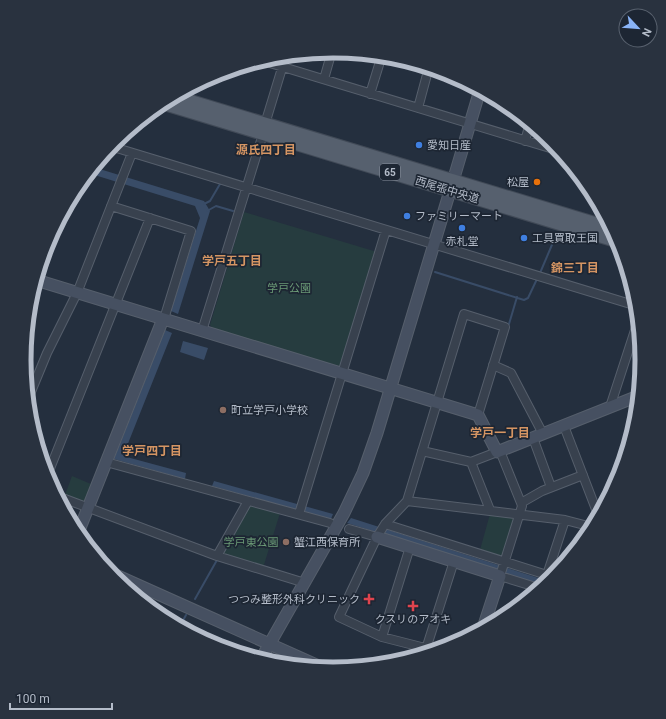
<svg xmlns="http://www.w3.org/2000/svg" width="666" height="719" font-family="Roboto,'Noto Sans JP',sans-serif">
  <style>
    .green { fill: #263c3f }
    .water { fill: #394c67 }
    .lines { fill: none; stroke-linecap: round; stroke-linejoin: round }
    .stream { stroke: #394c67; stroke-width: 2 }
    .street-casing { stroke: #565f6c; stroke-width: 10 }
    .secondary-casing { stroke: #565f6c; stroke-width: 13 }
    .primary-casing { stroke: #414a57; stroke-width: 14 }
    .street { stroke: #38414e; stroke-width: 8 }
    .secondary { stroke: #465061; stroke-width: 11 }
    .primary { stroke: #56606e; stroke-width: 12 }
    .shop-dot { fill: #3f7fe0; stroke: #1d2633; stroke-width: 1.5 }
    .food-dot { fill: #e8710a; stroke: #1d2633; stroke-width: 1.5 }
    .education-dot { fill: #8d6e63; stroke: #1d2633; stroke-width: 1.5 }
    .health-dot { fill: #e0444e; stroke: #1d2633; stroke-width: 1.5 }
    .labels { text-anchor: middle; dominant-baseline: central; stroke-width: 3.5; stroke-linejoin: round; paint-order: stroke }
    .shield { fill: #1d2633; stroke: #878f9c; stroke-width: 1 }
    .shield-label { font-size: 10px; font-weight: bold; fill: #b4bcc9 }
    .poi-label { font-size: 11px; fill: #b4bcc9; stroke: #1d2633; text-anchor: start }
    .street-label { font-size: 11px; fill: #b4bcc9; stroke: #1d2633 }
    .park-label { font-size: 11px; fill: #6b9a76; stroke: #1d2633 }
    .neighbourhood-label { font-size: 12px; font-weight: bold; fill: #d59563; stroke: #1d2633 }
    .rim { fill: none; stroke: #b4bcc9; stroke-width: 5 }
  </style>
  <rect width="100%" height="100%" fill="#242f3e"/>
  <path class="green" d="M244,212L377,252L343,364L339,366L213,329L210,325Z
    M72,476L91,484L85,500L82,502L65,495Z
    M250,505L280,513L263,568L222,555Z
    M490,514L513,516L514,519L503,555L500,556L480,550Z"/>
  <path class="water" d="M93,167L204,201L210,211L178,314L171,311L200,218L195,206L88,173Z
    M165,330L172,333L123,456L186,473L185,479L114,459Z
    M183,341L208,348L204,360L180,352Z
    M214,481L333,514L331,519L212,486Z
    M351,518L548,581L543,585L347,523Z"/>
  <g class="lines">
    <path class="stream" d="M386,56L425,68
      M204,204L210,201L220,184
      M207,211L216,206L233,211
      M435,272L524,300L528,298L537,279
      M540,273L557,233
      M509,324L517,297
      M195,599L217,560
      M180,626L186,615"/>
    <defs>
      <path id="street" d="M260,60L560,151
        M324,79L332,51
        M370,94L382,55
        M418,108L429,67
        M265,124L286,55
        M525,141L530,123
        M110,146L637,306
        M111,206L191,231L164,319
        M202,331L263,134
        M493,365L511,373L543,434
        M28,399L47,353L77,293L132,153
        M610,407L638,321
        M564,426L597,512L592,527
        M533,438L551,487
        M422,451L471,462L497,452
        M500,451L521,503
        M106,462L330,523
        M471,462L490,510
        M47,476L150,218
        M57,496L217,556L305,583
        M407,501L565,520L592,527
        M299,514L386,230
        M385,524L547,575
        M349,529L377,537
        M217,556L248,501
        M544,584L565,520
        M539,588L500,576L522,506L521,503L542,491L583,475
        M382,637L410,547
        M426,649L454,561
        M433,650L382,637L339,617L377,537L385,524L407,501L464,314L505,327L478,415"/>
      <path id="secondary" d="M453,181L480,90
        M36,280L478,415L497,452L638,396
        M78,533L163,319
        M377,537L500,576L483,628
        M111,573L323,668
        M261,659L344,513L363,473L377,433L450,191"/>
      <path id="primary" d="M174,96L611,228
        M161,103L619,242"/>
    </defs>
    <use href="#street" class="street-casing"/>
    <use href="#secondary" class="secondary-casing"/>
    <use href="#primary" class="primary-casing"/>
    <use href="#street" class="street"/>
    <use href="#secondary" class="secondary"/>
    <use href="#primary" class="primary"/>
  </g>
  <g class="shop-dot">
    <circle cx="419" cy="145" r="4"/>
    <circle cx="407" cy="216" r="4"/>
    <circle cx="462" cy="228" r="4"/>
    <circle cx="524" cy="238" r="4"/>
  </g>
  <circle class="food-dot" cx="537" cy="182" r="4"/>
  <g class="education-dot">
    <circle cx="223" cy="410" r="4"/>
    <circle cx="286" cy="542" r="4"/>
  </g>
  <g class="health-dot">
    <path d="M367 593h4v4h4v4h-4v4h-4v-4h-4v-4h4z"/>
    <path d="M411 600h4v4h4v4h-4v4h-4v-4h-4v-4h4z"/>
  </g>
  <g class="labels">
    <rect class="shield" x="380" y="164" width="20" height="16" rx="3"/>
    <g class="shield-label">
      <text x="390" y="172">65</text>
    </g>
    <g class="poi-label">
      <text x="427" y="145">愛知日産</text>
      <text x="529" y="182" text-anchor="end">松屋</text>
      <text x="415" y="216">ファミリーマート</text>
      <text x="532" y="238">工具買取王国</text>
      <text x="462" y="241" text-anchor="middle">赤札堂</text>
      <text x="231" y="410">町立学戸小学校</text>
      <text x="294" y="542">蟹江西保育所</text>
      <text x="360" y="599" text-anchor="end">つつみ整形外科クリニック</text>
      <text x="413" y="619" text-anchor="middle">クスリのアオキ</text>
    </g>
    <g class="street-label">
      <text transform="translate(447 190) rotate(17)">西尾張中央道</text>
    </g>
    <g class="park-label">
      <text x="289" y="288">学戸公園</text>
      <text x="251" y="542">学戸東公園</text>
    </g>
    <g class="neighbourhood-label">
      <text x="266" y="150">源氏四丁目</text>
      <text x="232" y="261">学戸五丁目</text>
      <text x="575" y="268">錦三丁目</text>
      <text x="500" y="433">学戸一丁目</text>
      <text x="152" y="451">学戸四丁目</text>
    </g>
  </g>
  <path d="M0 0H666V719H0ZM31 360a302 302 0 1 1 604 0a302 302 0 1 1-604 0Z" fill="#29323f" fill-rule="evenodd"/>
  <path class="rim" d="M31 360a302 302 0 1 1 604 0a302 302 0 1 1-604 0Z"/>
  <g transform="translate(638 28) rotate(116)"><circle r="19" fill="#1d2633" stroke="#59626f"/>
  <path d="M0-3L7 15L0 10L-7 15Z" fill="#8ab4f8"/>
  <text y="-6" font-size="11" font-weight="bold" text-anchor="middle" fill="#b4bcc9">N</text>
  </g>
  <path d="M10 703v6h102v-6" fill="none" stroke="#b4bcc9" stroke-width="2"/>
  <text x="16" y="703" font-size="12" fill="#b4bcc9" stroke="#1d2633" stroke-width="3" paint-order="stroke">100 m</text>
</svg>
